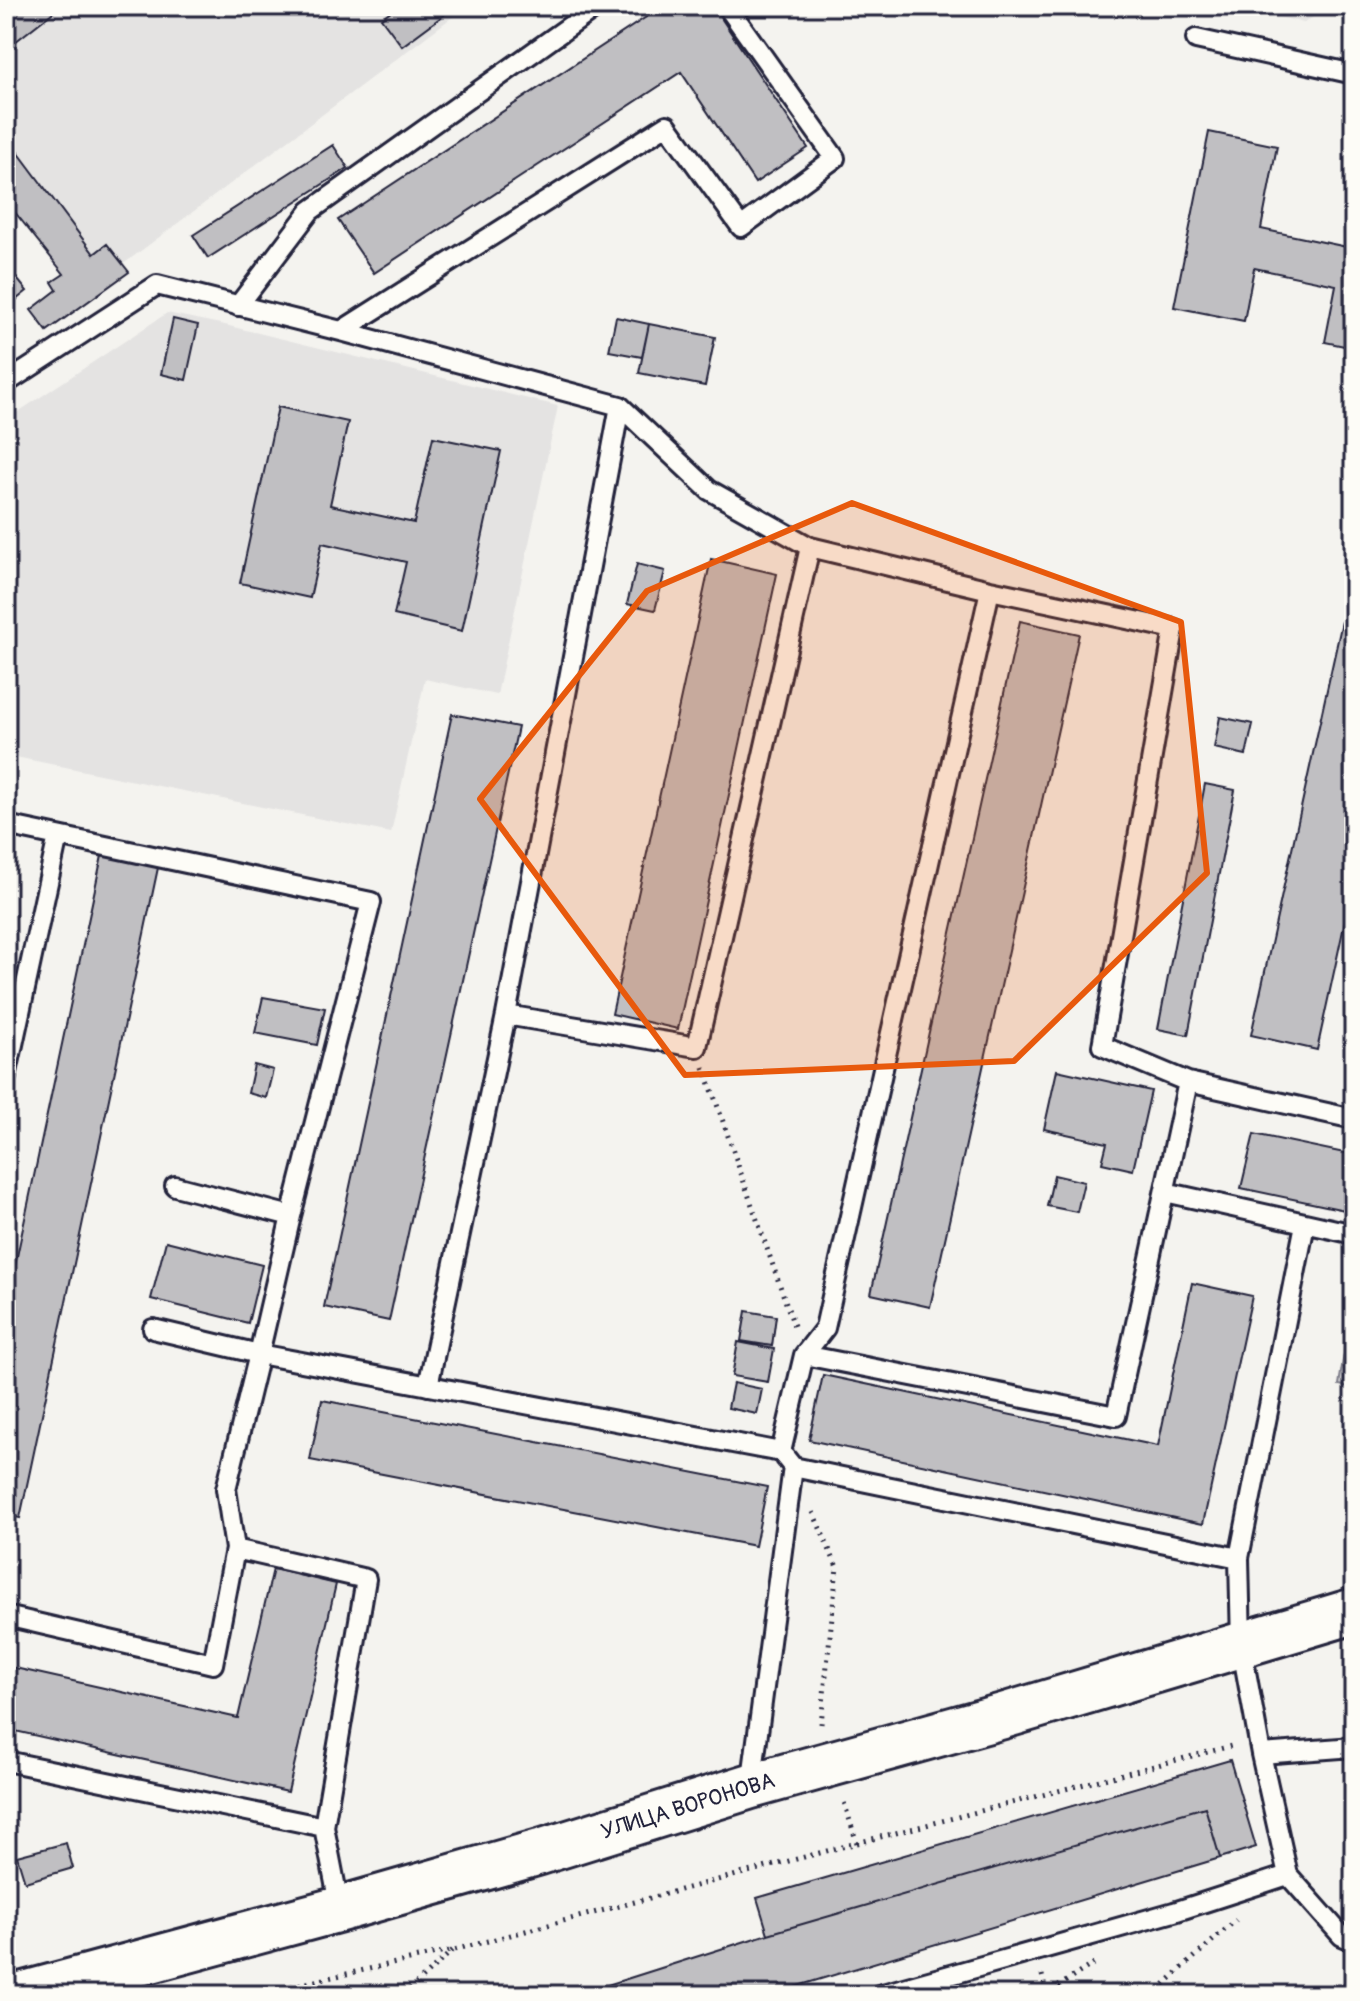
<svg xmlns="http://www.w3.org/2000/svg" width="1360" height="2001" font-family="Pangolin,sans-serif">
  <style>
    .built { fill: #e4e3e2 }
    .green { fill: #d5d4d5; stroke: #7c7b88; stroke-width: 2 }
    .building { fill: #c0bfc2; stroke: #22223b; stroke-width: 2 }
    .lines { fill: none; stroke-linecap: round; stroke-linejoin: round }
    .lane-casing { stroke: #22223b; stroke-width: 24 }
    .secondary-casing { stroke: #22223b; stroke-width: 50 }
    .path { stroke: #22223b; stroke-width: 5; stroke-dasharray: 2 6; stroke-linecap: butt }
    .lane { stroke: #fdfcf7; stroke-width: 18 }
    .secondary { stroke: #fdfcf7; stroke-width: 44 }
    .marked { fill: #e8590c; fill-opacity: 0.2; stroke: #e8590c; stroke-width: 6; stroke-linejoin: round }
    .labels { text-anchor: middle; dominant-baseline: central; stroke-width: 7; stroke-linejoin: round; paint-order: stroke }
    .street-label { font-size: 22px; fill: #22223b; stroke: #fdfcf7 }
  </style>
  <rect width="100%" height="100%" fill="#f4f3ef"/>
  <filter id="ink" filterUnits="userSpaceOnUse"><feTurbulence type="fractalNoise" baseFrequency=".0125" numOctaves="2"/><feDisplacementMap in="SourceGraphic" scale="16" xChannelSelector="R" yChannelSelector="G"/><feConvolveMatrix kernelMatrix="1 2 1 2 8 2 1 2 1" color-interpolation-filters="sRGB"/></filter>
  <g filter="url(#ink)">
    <path class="built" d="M6,6H467L122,265L94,254L6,136Z
      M1232,6H1330L1304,23Z
      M167,313L225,325L558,406L497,695L425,679L391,833L6,755V420Z"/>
    <path class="green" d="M1354,1291V1388L1339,1385Z"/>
    <path class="building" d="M6,6H61L6,49Z
      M398,6H456L402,46L381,18Z
      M663,6H713L808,148L755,183L681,72L374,273L338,220Z
      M1209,132L1277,146L1261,229L1347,247L1354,213V348L1325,342L1336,285L1254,268L1244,321L1174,307Z
      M6,136L94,254L107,244L129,272L47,331L31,310L57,290L52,282L64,274L6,201Z
      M333,145L348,168L208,258L193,235Z
      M6,265L27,291L6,308Z
      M616,317L649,324L642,357L609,351Z
      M173,319L198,325L186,380L161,374Z
      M649,324L715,337L705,386L639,373Z
      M278,407L348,422L330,505L414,523L433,437L501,451L462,631L394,615L406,562L322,543L310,598L240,583Z
      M711,559L777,574L678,1029L612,1014Z
      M637,564L665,571L655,610L627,604Z
      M1354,567V880L1317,1050L1251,1035Z
      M1020,621L1079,634L930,1307L871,1294Z
      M452,714L518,727L389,1321L324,1307Z
      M1220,717L1253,724L1246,755L1214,748Z
      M1205,784L1235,790L1188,1035L1158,1029Z
      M103,851L159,863L20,1518L6,1515V1308Z
      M263,997L325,1008L317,1045L255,1033Z
      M254,1065L273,1070L266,1098L248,1093Z
      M1057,1070L1151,1091L1133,1170L1102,1163L1107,1143L1044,1129Z
      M1254,1134L1354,1155V1212L1241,1188Z
      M1054,1175L1084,1182L1077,1212L1047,1206Z
      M166,1241L262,1265L248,1323L151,1299Z
      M1192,1283L1252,1296L1203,1524L809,1440L823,1375L1158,1446Z
      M746,1311L776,1316L772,1346L741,1341Z
      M738,1342L774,1349L768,1382L732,1376Z
      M733,1383L762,1389L757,1414L728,1408Z
      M322,1400L767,1487L755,1546L310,1460Z
      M273,1569L336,1584L288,1792L6,1729V1666L238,1718Z
      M1230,1760L1256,1847L1220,1858L1205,1807L768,1934L757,1898Z
      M1205,1807L1220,1858L768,1995H576L768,1934Z
      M66,1843L73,1868L25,1882L17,1856Z"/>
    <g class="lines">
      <defs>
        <path id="lane" d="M1196,39L1354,74
          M238,306L310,211L598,6
          M341,331L667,125L741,227L835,158L727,6
          M6,383L157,285L341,331L620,406L709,490L810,547L990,590L1174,629L1102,1046L1188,1082
          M6,825L371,902L291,1216L259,1354L153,1329
          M506,1015L697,1047L810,547
          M6,1077L58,836
          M175,1186L291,1216
          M1165,1192L1354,1234
          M804,1355L825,1328L990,590
          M428,1386L506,1015L620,406
          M793,1467L1239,1558L1305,1224
          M1239,1558L1241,1644L1261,1754L1288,1875L1342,1936L1354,1941
          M6,1616L213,1664L235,1549L226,1489L259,1354L781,1452L804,1355L1116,1416L1188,1082L1354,1119
          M1261,1754L1354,1747
          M6,1761L324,1827L366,1579L235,1549
          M751,1786L793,1467L785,1457
          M324,1827L340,1909
          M879,1995L1174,1912L1288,1875"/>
        <path id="secondary" d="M21,1995L340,1909L540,1852L751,1786L1003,1716L1354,1611"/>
      </defs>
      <use href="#lane" class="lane-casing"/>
      <use href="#secondary" class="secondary-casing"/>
      <path class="path" d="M704,1067L794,1326
        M813,1512L837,1567L821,1724
        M857,1843L1235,1745
        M1042,1975L1047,1995
        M252,1995L454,1950L857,1843L844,1802
        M404,1995L453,1950
        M1045,1995L1096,1962
        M1152,1995L1236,1920"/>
      <use href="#lane" class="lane"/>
      <use href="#secondary" class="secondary"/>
    </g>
  </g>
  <path class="marked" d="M852,503L1181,622L1207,873L1014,1061L685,1075L480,799L647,591Z"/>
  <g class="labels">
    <g class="street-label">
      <text transform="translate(688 1806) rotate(-17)">УЛИЦА ВОРОНОВА</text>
    </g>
  </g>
  <rect width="1360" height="2001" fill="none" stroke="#fdfcf7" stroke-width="32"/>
  <rect x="16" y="16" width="1328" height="1969" fill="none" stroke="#22223b" stroke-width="3" filter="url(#ink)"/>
</svg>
